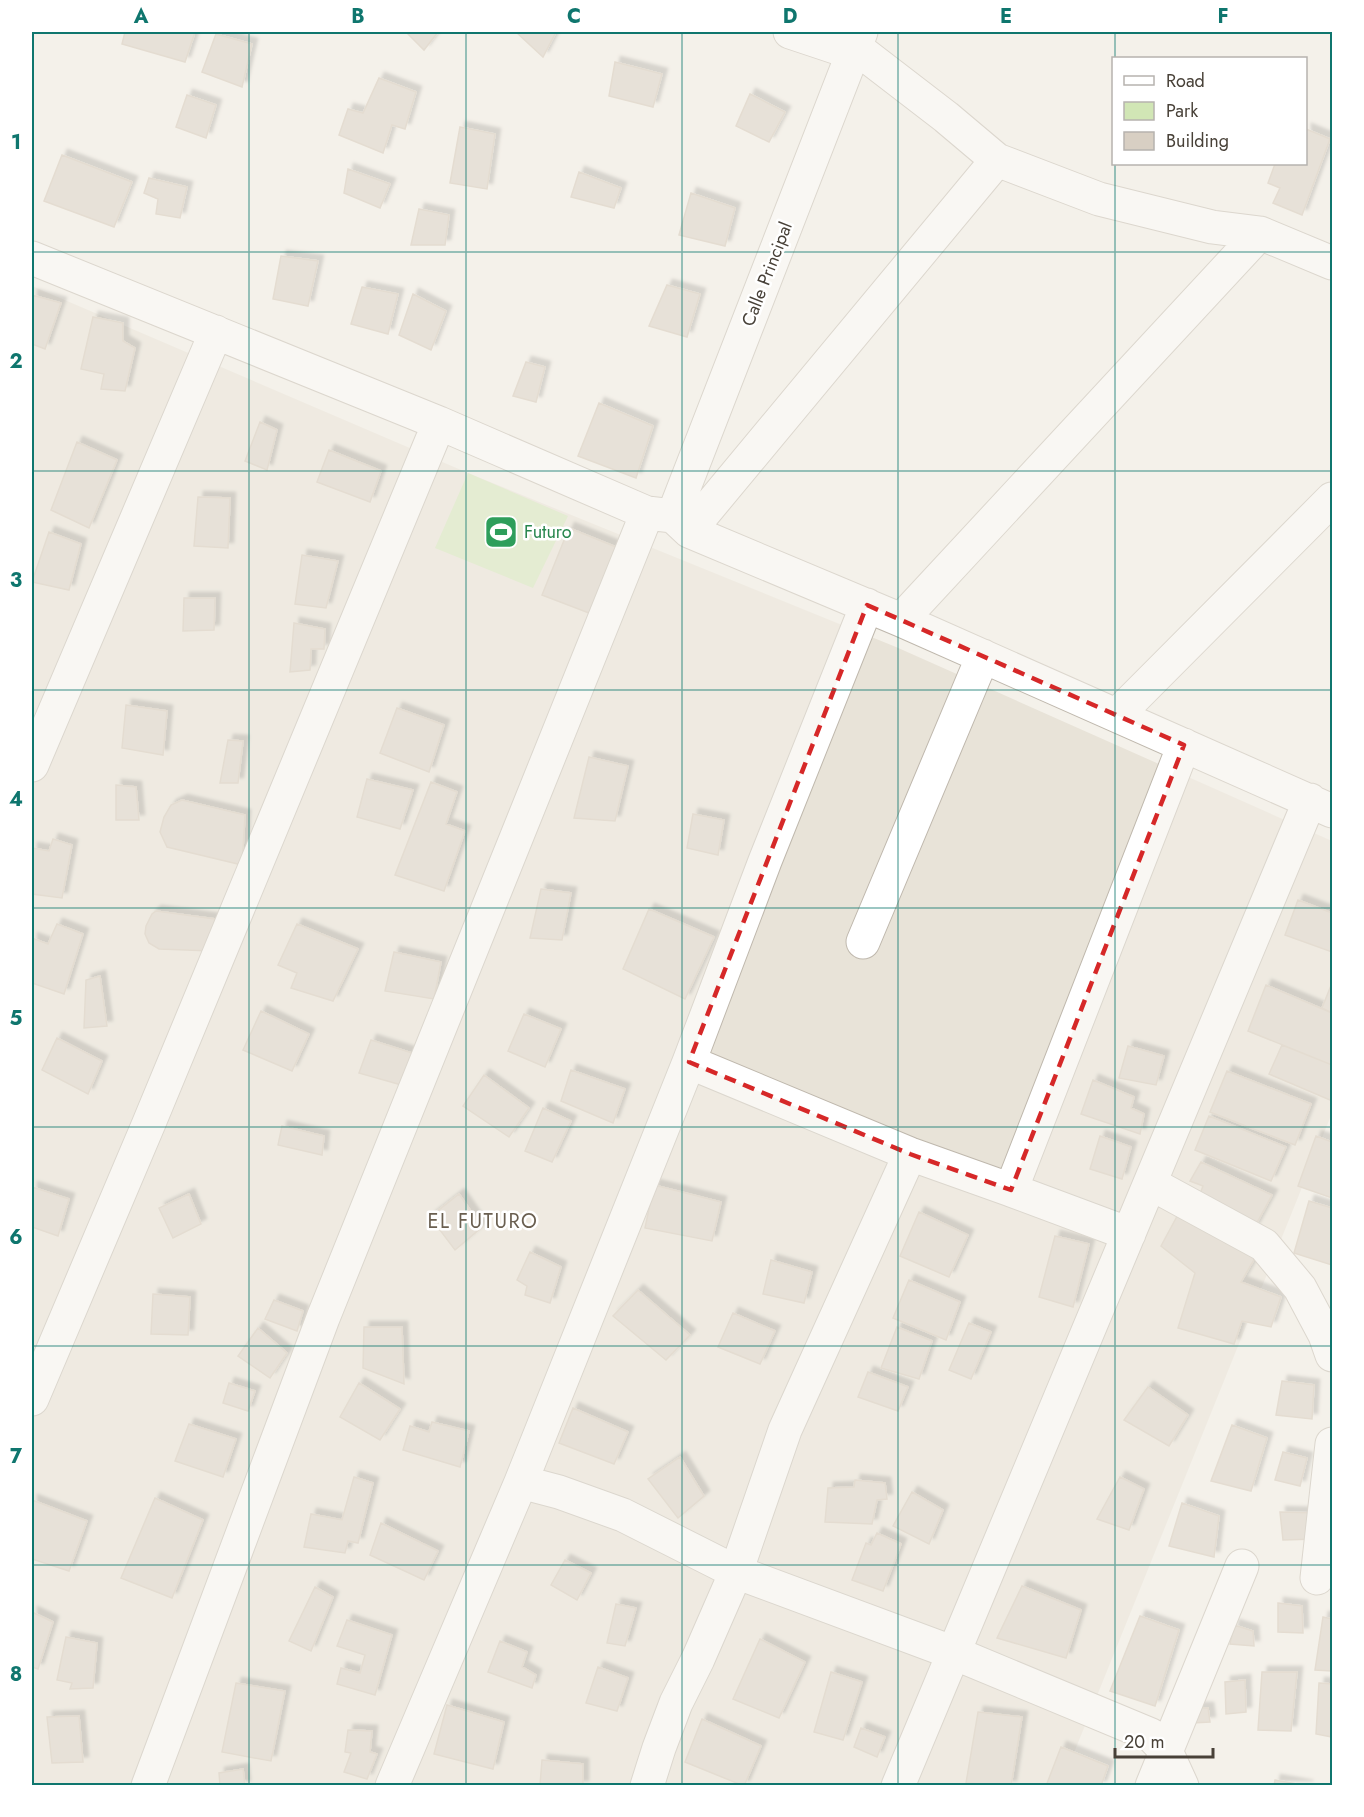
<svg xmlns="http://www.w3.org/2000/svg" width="1364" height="1817" font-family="Jost,sans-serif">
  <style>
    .residential { fill: #e8e3d8 }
    .green { fill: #d1e6b5 }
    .building { fill: #d8cfc3; stroke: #d0c4b4; stroke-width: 1.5; filter: url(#shadow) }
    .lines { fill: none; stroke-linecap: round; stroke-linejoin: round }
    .minor-casing { stroke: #bfb8ad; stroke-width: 35 }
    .minor { stroke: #fff; stroke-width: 33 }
    .marked { fill: none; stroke: #d62828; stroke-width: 4.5; stroke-dasharray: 12 8; stroke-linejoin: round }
    .grid { fill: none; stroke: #0f766e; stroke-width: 1.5; stroke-opacity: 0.55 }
    .labels { text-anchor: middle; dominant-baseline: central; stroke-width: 5; stroke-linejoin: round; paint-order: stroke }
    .street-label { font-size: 18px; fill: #484138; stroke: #fff }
    .leisure-label { font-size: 18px; fill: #27864d; stroke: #fff; text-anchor: start }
    .neighbourhood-label { font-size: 20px; letter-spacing: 1.5px; fill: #6a5f50; stroke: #fff }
    .neatline { fill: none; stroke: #0f766e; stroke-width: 2 }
    .grid-label { font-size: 20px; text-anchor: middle; font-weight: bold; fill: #0f766e }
  </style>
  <defs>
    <filter id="shadow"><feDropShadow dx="5.5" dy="-5.5" stdDeviation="1.5" flood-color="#0004"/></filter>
  </defs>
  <rect width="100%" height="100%" fill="#f4f1ea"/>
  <path class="residential" d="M32,286L468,473L896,647L1332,841V1113L1061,1785H32Z"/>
  <path class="green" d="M468,473L568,516L533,588L435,548Z"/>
  <path class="building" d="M125,32H195L185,62L122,44Z
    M406,32H438L424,50Z
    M516,32H556L543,57Z
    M216,34L252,44L242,87L202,72Z
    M615,62L662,74L653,107L609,96Z
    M379,78L416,92L405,129L392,125L383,153L339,135L348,109L363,113Z
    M750,94L785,112L769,142L736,126Z
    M187,95L216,105L206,138L176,127Z
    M460,127L495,134L487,189L450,183Z
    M1306,129L1330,139L1302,215L1273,203L1280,188L1268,183L1275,164H1306Z
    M62,155L132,182L114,227L44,201Z
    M348,169L390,184L380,208L344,193Z
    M579,172L621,188L614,208L571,197Z
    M149,178L187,187L180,218L156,214L158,199L144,193Z
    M691,193L735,208L725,246L679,235Z
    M419,209L449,215L445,245H411Z
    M281,256L318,261L308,306L273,299Z
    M667,285L700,294L687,337L649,326Z
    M362,287L398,294L388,334L351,324Z
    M413,294L446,311L431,350L399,335Z
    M32,295L61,303L45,349L32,344Z
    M93,317L123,323V341L135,348L125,391L101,389L104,374L81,369Z
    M526,362L545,367L536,402L513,396Z
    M599,403L653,426L636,478L578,456Z
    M260,422L277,430L267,470L245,461Z
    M77,442L117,460L89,528L51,510Z
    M329,450L381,471L370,502L317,482Z
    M198,497L230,498L228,548L194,546Z
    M569,528L616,547L589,613L542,595Z
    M49,532L81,544L69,590L32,582Z
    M302,555L338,561L326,608L295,604Z
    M184,598H215L214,630L183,631Z
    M294,623L325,629L324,649H311L310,670L290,672Z
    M126,705L167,711L163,755L122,748Z
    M397,708L444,725L429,772L380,753Z
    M228,740L243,741L238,783H220Z
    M589,757L628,766L615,821L574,818Z
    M367,779L413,790L400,829L357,817Z
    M431,782L457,792L446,824L465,831L444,891L395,875Z
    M116,785L136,787L139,820H116Z
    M182,800L245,815L242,865L167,847L160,832L164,817L171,805Z
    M693,814L724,820L718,855L687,848Z
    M53,839L72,845L62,898L32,894V848L49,851Z
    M541,889L571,893L562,940L530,938Z
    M1298,900L1332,913V952L1285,935Z
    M649,909L714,937L685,999L623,969Z
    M156,911L215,919L211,951L159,949L149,943L145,934L146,926L152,914Z
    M57,924L83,934L64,994L32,983V938L48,944Z
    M297,924L358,949L333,1001L291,988L297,973L278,965Z
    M394,952L441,962L434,999L385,991Z
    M100,976L107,1026L84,1028L86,980Z
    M1332,983V1013L1322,1008Z
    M1266,985L1332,1013V1065L1248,1031Z
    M261,1011L309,1034L292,1071L243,1050Z
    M524,1014L561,1029L545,1067L508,1051Z
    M57,1038L102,1061L88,1094L42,1070Z
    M371,1040L412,1053L405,1086L359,1073Z
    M1282,1045L1332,1065V1095L1330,1100L1269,1074Z
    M1128,1046L1164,1056L1156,1085L1119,1078Z
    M571,1070L625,1089L613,1123L561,1101Z
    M1227,1071L1311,1104L1295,1145L1210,1112Z
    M484,1075L529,1108L509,1137L463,1106Z
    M1093,1080L1134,1097L1131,1108L1144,1114L1140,1134L1081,1114Z
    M543,1108L571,1121L552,1162L525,1151Z
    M1209,1116L1286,1147L1271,1181L1195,1150Z
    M282,1126L324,1136L322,1155L278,1145Z
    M1100,1136L1131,1147L1122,1179L1090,1169Z
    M1316,1136L1332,1142V1198L1298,1186Z
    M1201,1162L1272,1195L1254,1228L1197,1202L1203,1186L1190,1181Z
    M654,1185L721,1202L712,1241L645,1228Z
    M32,1187L69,1199L58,1236L32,1227Z
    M189,1194L201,1224L173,1238L159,1208Z
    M459,1194L482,1227L455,1250L430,1217Z
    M1309,1201L1332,1208V1265L1294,1253Z
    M1181,1209L1256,1256L1241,1282L1281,1297L1271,1327L1242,1321L1234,1344L1178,1328L1195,1273L1161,1246Z
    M919,1212L968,1235L949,1277L900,1256Z
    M1055,1236L1089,1244L1073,1307L1039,1297Z
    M530,1252L561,1267L550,1303L525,1295L527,1286L517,1280Z
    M771,1260L812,1272L804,1303L763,1294Z
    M909,1280L960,1302L946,1340L893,1318Z
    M638,1290L690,1335L666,1360L613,1316Z
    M153,1294L190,1297L188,1335L151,1334Z
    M274,1300L303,1311L297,1331L265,1319Z
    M733,1313L775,1331L760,1364L718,1347Z
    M969,1323L991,1332L971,1379L949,1370Z
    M364,1327H402L404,1384L363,1368Z
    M897,1327L932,1341L919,1379L881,1368Z
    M258,1328L287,1353L270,1378L238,1356Z
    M868,1372L908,1387L898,1411L858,1397Z
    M1282,1381L1314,1385L1312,1419L1276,1415Z
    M229,1383L255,1391L248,1411L223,1403Z
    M359,1383L400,1409L380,1440L340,1417Z
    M1148,1387L1188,1415L1169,1446L1124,1420Z
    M573,1408L628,1432L614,1464L559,1443Z
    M432,1422L469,1431L460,1467L403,1450L410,1426L429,1432Z
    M189,1424L236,1439L223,1477L175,1461Z
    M1232,1425L1267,1438L1251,1491L1211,1481Z
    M1283,1452L1307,1458L1300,1486L1275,1480Z
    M680,1457L704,1496L678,1518L648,1479Z
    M354,1477L373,1483L358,1543L348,1541L345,1553L304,1547L311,1514L342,1520Z
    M1120,1477L1144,1489L1129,1530L1097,1519Z
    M855,1480L885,1483L887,1499L877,1500L872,1524L825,1522L828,1488L854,1487Z
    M912,1492L943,1510L929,1544L893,1526Z
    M155,1498L203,1520L172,1598L121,1578Z
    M32,1500L87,1521L69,1571L32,1559Z
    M1182,1503L1219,1516L1214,1557L1169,1546Z
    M1280,1512L1316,1513V1539L1283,1540Z
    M381,1523L438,1551L424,1580L370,1555Z
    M877,1533L901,1544L883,1591L852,1580L866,1543L871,1545Z
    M565,1560L591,1573L577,1600L551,1585Z
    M1022,1586L1081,1610L1066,1658L997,1638Z
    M315,1587L333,1597L311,1651L289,1641Z
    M1278,1603L1302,1606L1303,1633L1278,1632Z
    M616,1604L636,1608L625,1646L607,1643Z
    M32,1612L53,1622L38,1669L32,1667Z
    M1140,1616L1179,1630L1155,1706L1110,1691Z
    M1323,1617L1332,1619V1671L1315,1670Z
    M347,1620L392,1635L375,1695L337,1684L341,1668L360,1673L365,1655L337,1646Z
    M1234,1625L1253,1631L1254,1646L1230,1644Z
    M66,1637L97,1643L93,1688L70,1689L72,1683L57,1680Z
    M760,1639L805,1662L779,1718L733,1699Z
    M500,1641L527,1652L522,1667L536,1675L532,1688L488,1672Z
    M598,1667L628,1678L617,1711L586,1703Z
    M831,1672L862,1682L843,1740L814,1732Z
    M1262,1672H1297L1291,1731L1258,1730Z
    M1245,1680L1246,1712L1226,1714L1225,1682Z
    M236,1683L285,1691L271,1761L222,1752Z
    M1319,1683L1332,1684V1737L1316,1734Z
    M447,1705L504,1722L493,1769L434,1754Z
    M1192,1708H1208L1210,1722L1192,1723Z
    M978,1712L1022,1717L1011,1786L966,1783Z
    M79,1716L83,1762L52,1763L47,1717Z
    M702,1719L761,1746L744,1786L685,1762Z
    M861,1728L885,1737L877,1757L854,1747Z
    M348,1730L372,1731L370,1752L377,1754L367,1779L344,1772L351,1753L345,1752Z
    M1061,1747L1108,1766L1101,1786H1046Z
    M542,1760L583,1764V1786L540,1785Z
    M243,1769L245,1786H220L219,1773Z
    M1275,1780L1308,1786H1274Z"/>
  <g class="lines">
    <defs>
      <path id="minor" d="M790,32L844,50L855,47
        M855,47L946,117L997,160L1099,199L1212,227L1260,233L1332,263
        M32,258L439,423L647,513L673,516L689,531L901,620L1332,811
        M673,516L861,32
        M689,531L997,160
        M901,620L1260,233
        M1117,715L1332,499
        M32,765L216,332
        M863,942L983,656
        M689,1062L910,1154L1011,1190
        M1150,1183L1264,1245L1300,1288L1325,1335L1332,1355
        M1129,1234L1011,1190L1184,745
        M32,1399L149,1123L439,423
        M521,1482L559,1492L623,1515L736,1572L954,1653L1151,1735L1166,1751L1182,1786
        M1317,1578L1332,1444
        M148,1786L323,1318L647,513
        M392,1786L521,1482L689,1062L765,861L867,605
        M647,1786L659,1748L676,1703L698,1659L736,1572L785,1430L910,1154
        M898,1786L1310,800
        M1152,1786L1242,1566"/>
    </defs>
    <use href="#minor" class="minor-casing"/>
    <use href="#minor" class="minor"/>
  </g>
  <path d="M0 0H1364V1817H0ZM867,605L1184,745L1011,1190L910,1154L689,1062Z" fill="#f4f1ea" fill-opacity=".55" fill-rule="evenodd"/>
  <path class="marked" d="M867,605L1184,745L1011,1190L910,1154L689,1062Z"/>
  <path class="grid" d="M249,32V1786M466,32V1786M682,32V1786M898,32V1786M1115,32V58M1115,164V1786M32,252H1332M32,471H1332M32,690H1332M32,908H1332M32,1127H1332M32,1346H1332M32,1565H1332"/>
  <defs>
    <symbol id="stadium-square" viewBox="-11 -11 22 22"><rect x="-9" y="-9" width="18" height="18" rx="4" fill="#2e9e5b" stroke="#fff"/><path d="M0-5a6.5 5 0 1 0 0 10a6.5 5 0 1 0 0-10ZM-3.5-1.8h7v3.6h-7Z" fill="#fff"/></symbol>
  </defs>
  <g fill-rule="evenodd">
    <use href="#stadium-square" x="482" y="513" width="38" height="38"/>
  </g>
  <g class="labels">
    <g class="street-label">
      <text transform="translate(767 274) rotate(-69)">Calle Principal</text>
    </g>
    <g class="leisure-label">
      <text x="524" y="532">Futuro</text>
    </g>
    <g class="neighbourhood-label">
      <text x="483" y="1221">EL FUTURO</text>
    </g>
  </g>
  <rect width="1364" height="1817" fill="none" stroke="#ffffff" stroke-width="66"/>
  <rect x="1112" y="57" width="195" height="108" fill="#ffffff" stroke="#b6b3af" stroke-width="1.5"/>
  <rect x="1124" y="76" width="30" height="9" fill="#ffffff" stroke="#b6b3af" stroke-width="1.5"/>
  <text x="1166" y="87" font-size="18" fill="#484138">Road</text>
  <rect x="1124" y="102" width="30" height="18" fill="#d1e6b5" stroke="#b6b3af" stroke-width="1.5"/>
  <text x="1166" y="117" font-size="18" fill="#484138">Park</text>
  <rect x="1124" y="132" width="30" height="18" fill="#d8cfc3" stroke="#b6b3af" stroke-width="1.5"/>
  <text x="1166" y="147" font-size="18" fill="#484138">Building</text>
  <path d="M1115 1748v9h98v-9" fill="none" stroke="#484138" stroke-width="3"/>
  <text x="1124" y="1748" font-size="18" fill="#484138" stroke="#ffffff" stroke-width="4.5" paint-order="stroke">20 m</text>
  <rect x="33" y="33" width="1298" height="1751" class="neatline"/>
  <g class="grid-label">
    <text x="141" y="23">A</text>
    <text x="358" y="23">B</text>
    <text x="574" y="23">C</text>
    <text x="790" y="23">D</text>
    <text x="1006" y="23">E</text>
    <text x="1223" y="23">F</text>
    <text x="16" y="149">1</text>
    <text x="16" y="368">2</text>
    <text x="16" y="587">3</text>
    <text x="16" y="806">4</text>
    <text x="16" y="1025">5</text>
    <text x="16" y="1244">6</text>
    <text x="16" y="1463">7</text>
    <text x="16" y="1681">8</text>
  </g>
</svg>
